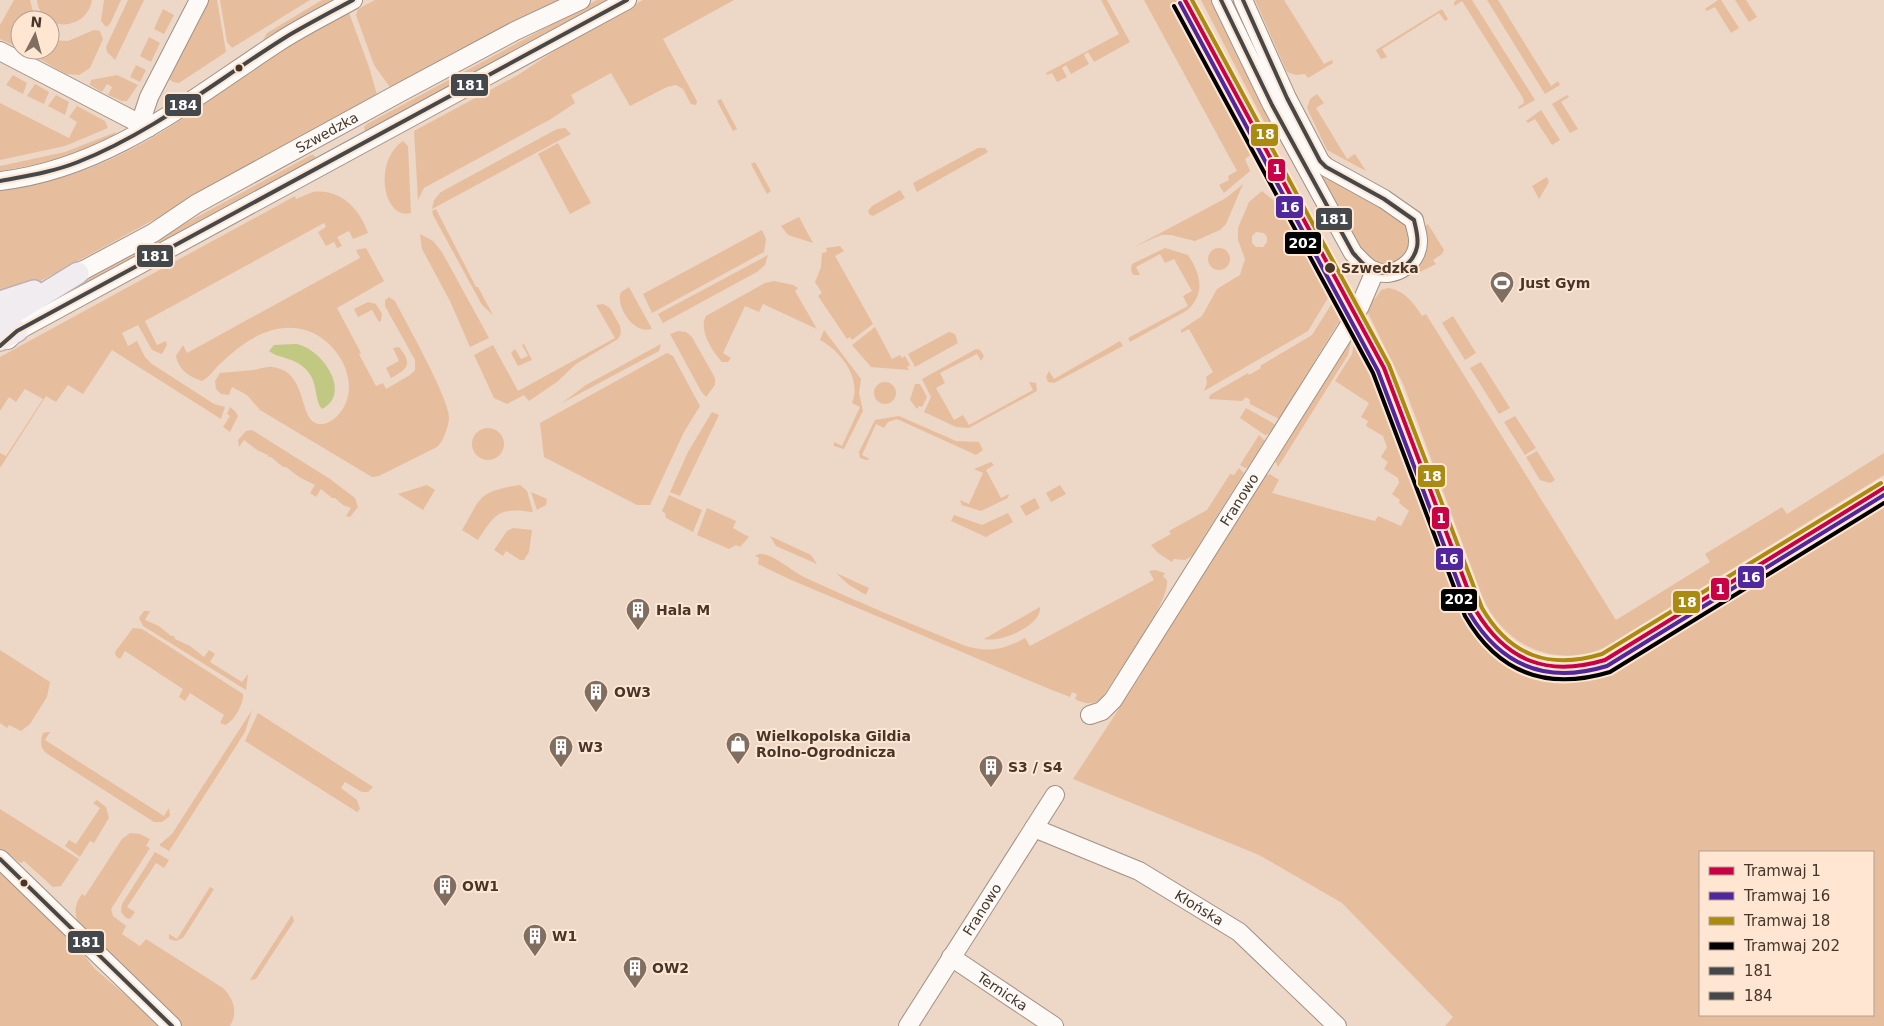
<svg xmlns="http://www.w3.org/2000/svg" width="1884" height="1026" font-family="'DejaVu Sans',sans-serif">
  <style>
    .green { fill: #e6be9e; fill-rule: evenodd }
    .water { fill: #c0c882 }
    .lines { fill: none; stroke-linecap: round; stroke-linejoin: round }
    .minor-casing { stroke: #a29184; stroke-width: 20 }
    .major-casing { stroke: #beafb2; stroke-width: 24 }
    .minor { stroke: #fcf9f6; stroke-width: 18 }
    .major { stroke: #f1ecf0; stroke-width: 21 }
    .bus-1-casing { stroke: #fee6d3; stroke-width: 8 }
    .bus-2-casing { stroke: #fee6d3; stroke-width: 8 }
    .bus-1 { stroke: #45484a; stroke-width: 4 }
    .bus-2 { stroke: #45484a; stroke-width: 4 }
    .tram-1-casing { stroke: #fee6d3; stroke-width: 8 }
    .tram-2-casing { stroke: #fee6d3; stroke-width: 8 }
    .tram-3-casing { stroke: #fee6d3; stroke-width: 8 }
    .tram-4-casing { stroke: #fee6d3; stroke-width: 8 }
    .tram-1 { stroke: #ca0047; stroke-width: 4 }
    .tram-2 { stroke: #51279e; stroke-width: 4 }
    .tram-3 { stroke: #aa8b12; stroke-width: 4 }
    .tram-4 { stroke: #000; stroke-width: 4 }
    .bus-dot { fill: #453629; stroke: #fee6d3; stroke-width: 2 }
    .labels { text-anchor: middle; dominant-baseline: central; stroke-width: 4; stroke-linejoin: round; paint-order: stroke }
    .street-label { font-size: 14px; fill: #453629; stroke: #fee6d3 }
    .stop-label { font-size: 14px; font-weight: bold; fill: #453629; stroke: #fee6d3; text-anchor: start }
    .poi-label { font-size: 14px; font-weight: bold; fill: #453629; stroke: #fee6d3; text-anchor: start }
    .line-badge { stroke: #fee6d3; stroke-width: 2 }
    .badge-label { font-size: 14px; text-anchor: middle; font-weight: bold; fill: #fff }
  </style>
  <rect width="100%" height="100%" fill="#edd7c6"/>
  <path class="green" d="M14,0H30L35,20H20V48L0,39V25Z
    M37,0H92C87,32 40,33 37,0Z
    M104,0H121L110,24L106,27L101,21Z
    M128,0H144L115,60L107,52L106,47Z
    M205,0H217L226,52L179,83L173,82L165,76Z
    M220,0H310L232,48L227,42Z
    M322,0H339L263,40L267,33Z
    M375,0H559L392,90L374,65L356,15L358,9Z
    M597,0H612L368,132L365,131L364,127L367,124Z
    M643,0H734L663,39L697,101L696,105L691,104L683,89L676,85L667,87L630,106L611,73L571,95L575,103L551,119L424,188L418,200L414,131L518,75L574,38Z
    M1101,0H1107L1130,42L1094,62L1088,52L1084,55L1089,64L1071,74L1066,65L1062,68L1067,77L1057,82L1052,73L1047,75L1046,73L1119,34Z
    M1144,0H1178L1261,147L1245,159L1250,171L1224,193L1219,185L1229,180L1228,176L1237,171Z
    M1201,0H1211L1275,132L1271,135Z
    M1255,0H1284L1324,64L1332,60L1333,63L1308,78L1305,74L1296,75L1287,72Z
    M1457,0H1472L1535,100L1519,109L1518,107L1524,103L1523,98L1462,1L1454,6V2Z
    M1487,0H1498L1551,86L1558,81L1560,85L1545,94Z
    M1718,0H1721L1739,28L1731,33L1715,7L1707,11L1705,9Z
    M1735,0H1746L1757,17L1749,22Z
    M163,9L174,15L164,34L154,29Z
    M1442,9L1448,19L1445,21L1439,13L1382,49L1387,57L1381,59L1376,50Z
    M348,10L369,67L378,98L78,261L27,288L0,297V190C71,183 134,153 192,112C217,94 242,73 268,56C294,40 321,26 348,10Z
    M94,30L100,31L103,39L90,68L79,75L66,74L24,50H50V40L68,41Z
    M149,37L160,43L151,62L140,56Z
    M136,65L146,70L140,82L130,77Z
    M13,75L27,83L23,94L6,85Z
    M117,75L138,85L127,101H122L108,95L112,87L107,84L102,92L90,85L91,80Z
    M35,84L49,92L44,104L27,96Z
    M1317,94L1324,103L1316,108L1347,159L1355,154L1366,171L1327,150L1307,108L1310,99Z
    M56,95L69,102L65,115L48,106Z
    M1567,95L1569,97L1561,102L1578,129L1570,133L1552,104Z
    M721,99L737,129L733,131L717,101Z
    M0,103L69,138L77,122L69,117L77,106L105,121L108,128L65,146L0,160Z
    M1541,110L1560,140L1552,145L1535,119L1528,123L1526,121Z
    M565,128L571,134L432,209L434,200L441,192L557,129Z
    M1294,131L1315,162L1405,221C1411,239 1412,249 1397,262L1377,264L1361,252Z
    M116,132C109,151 21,168 0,171V166L65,152Z
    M403,141L408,146L411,213C384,221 372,162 403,141Z
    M558,143L591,203L570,214L538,154Z
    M978,148H985L988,152L917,192L913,183Z
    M311,155H314L316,159L0,332L26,310Z
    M755,162L771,191L767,194L751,164Z
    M1547,177L1549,182L1539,199L1532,186Z
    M1243,184L1226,224L1220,230L1195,241L1171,235H1161L1136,246L1226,198Z
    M900,190L905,198L873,216L870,215L868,211L872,206Z
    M1262,191L1279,205L1328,298L1308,331L1204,391L1207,383L1206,377L1213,372L1189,329L1181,333V330L1202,316L1217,289L1240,275L1245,259L1238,240V228L1249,202ZM1256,232L1264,233L1267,237V242L1263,247H1256L1252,243V236Z
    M313,192C340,188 360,209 368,233L353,239L349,231L337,237L342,246L337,248L334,242L326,246L318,232L326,227L324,223L145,321L157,345L166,341L167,345L162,354L152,350L138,325L122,333L128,346L137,341L145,357L152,364L214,404L225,407L221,419L112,350L83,394L68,385L56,402L46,396L0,468V453L6,456L43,399L25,389L16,402L9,397L0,411V357L295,196L296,199Z
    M436,209L476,287H478L493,315L482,305L433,215L432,211Z
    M799,217L813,243L788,235L781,226Z
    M1428,224L1444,250L1442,254L1433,260L1436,264L1420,272L1416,269V266L1426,235L1425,226Z
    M762,230L766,239L764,252L652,313L643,294Z
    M420,234L433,241L442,252L489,338L470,347L450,301L422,249Z
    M840,246L844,251L835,256L873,324L852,340L850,337L847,339L818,296L822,293L815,282L821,267L822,253L827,252L826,248Z
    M366,248L384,281L337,308L361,353L359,354L376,386L383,383L386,389L410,375L415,370V360L385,306V300L389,297L395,301C405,321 451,401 449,419C448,428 443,442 437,447L379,476L372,477L260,410L247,395L232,387L229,395L221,394L216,389L215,381L220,373C231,372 243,371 254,370C260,369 267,366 272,367C311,371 296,427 323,424C329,423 335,419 339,414C364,385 338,339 305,330C272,321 243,342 221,363C214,369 210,377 202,381C189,377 178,369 176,356L183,345L187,353L360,258L356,250Z
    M1165,248L1188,255C1201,274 1206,295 1186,311L1130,342L1128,338L1188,306L1183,296L1192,291L1174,259L1165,263L1160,254L1136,267L1140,275H1133L1131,270L1132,264Z
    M1208 259a11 11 0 1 1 22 0a11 11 0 1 1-22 0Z
    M768,255L765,265L757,272L663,323L658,314Z
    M774,281L793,285L798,288L795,291L817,329L763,304L759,312L745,306L723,353L731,358L728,362H722C713,352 698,330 706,316L765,283Z
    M629,287L652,329C633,335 615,305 621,292Z
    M1388,288C1404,290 1414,303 1422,316L1426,314L1616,620L1710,562L1705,554L1782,507L1787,514L1884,453V475L1604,648C1553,669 1503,645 1482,596L1404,386L1366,309L1372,297L1375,299L1381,290Z
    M368,302L376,304L382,314L381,321L379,322L372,310L358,317L354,309Z
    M603,304L610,308L620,326L621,333L618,339L576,364L557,382L529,401L524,395L507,404L494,398L474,355L493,345L518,391L615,338L596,305Z
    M1331,305L1334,306L1340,320L1279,419L1250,404V400L1246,397L1242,401L1209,399L1210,395L1248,373L1249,375L1261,368L1260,366L1312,335Z
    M1453,316L1476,353L1465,360L1442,323Z
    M1358,324L1390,391L1473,612C1501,667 1556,685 1612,660L1884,491V1026H1445L1453,1017L1342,903L1259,855L1073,779L1141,675L1138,672L1262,477L1270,474L1279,480L1272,493L1375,521L1378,516L1401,526L1409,511L1399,503L1400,500L1392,494L1399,483L1398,478L1384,469L1388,462L1381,457L1387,447L1383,436L1366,426L1368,421L1361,417L1369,403L1335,381L1352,354ZM1700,852H1873V1015H1700Z
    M875,327L892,359L900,355L902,358L905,356L910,365L907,367L909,370L871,367L852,345Z
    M824,330L861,379L859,393L863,411L844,449L834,446V442L842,446L860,407L852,403C862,379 841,351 820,340Z
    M678,331L686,332L692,337L715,378V385L706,397L701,391L670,334Z
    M949,332L955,334L958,343L915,367L908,354Z
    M1350,337L1352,338L1348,355L1278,467L1275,460Z
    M1120,341L1123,346L1054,383L1048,382L1046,377L1049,371L1054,379Z
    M524,344L532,360L518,366L511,353L515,349L521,359L528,356L522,345Z
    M661,344L659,351L562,403L586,385Z
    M399,347C413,364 408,369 391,378L386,368L399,361L393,348Z
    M976,349L980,350L984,356L981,361L977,354L940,373L945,383L936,388L954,420L963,415L969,425L1033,390L1029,382L1036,383L1037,391L969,428L956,427L924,412L931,397L922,379Z
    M667,353L673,356L700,406L684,432L650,505H637L544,457L540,423Z
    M1481,362L1510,408L1499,414L1470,368Z
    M874 393a11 11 0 1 1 22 0a11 11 0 1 1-22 0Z
    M915,384H920L927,397L922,407L919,406L917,409L910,400Z
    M230,407L235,411L238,416L230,432L223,427L230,416L227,414Z
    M1246,408L1273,423L1275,425L1269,434L1265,435L1240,418Z
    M712,412L719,415L680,496L670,492L688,452Z
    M899,416L956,441L979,442L983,450L976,455L897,419L888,422L884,428L876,424L862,455L870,459L866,460L860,458L859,452L875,420Z
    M1515,416L1536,448L1525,455L1504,422Z
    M472 444a16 16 0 1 1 32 0a16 16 0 1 1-32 0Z
    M252,430L330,479L355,498L358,507L350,517L346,516L351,508L343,505L335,498H332L321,489L316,497L310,493L315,485L299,477L286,467H283L271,457H268V455L257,450L244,440L239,447L238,440L246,431Z
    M1259,435L1265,441L1248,467L1245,468L1240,465Z
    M1537,451L1555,480L1550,483L1540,480L1526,457Z
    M991,462L994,465L986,470L1001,498L1009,494L1008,498L981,511L962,505L960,500L969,504L983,473L974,469Z
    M1239,468L1244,473L1192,556L1185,560L1174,559L1172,562L1158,553L1151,545L1171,534L1169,531L1207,510L1230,474L1234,475Z
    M427,485L435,490L423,510L398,494Z
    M520,485L527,491L533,512C500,507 495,513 478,540L462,530C482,497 476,492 520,485Z
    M1060,485L1066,494L1051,502L1046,493Z
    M531,492L547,499L546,505L537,510Z
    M669,495L702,510L693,532L666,518L665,513L662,511Z
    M1035,498L1040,508L1026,516L1020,506Z
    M707,508L736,521L733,528L749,537L740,547L736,545L729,549L697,535Z
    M1008,513L1013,522L986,537L951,521L954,515L982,525Z
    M513,528L532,530L529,552L524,560H520L506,551L503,556L494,550L507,531Z
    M770,536L811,555L817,564L776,546Z
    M759,554C773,553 792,572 806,578C858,602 911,624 963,645C986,653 1004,650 1025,638L1030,646L1154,580L1149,571L1155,570L1165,573L1163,576L1167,580C1170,603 1116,674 1103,697C1094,706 1085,704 1075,699L1077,694L1072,692L1070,697L1047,688L789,579L758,564L759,558L755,556Z
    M836,573L869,588L866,595L849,585Z
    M1040,607C1042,626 1000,643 984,639Z
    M144,611H150L145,620L159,626L171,636H174L175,639L190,646L204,657L209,650L215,654L210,662L242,682L248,674L246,690L143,626L139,618Z
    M133,628L142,629L243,694C244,703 234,722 225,725L220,723L224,715L190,693L185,701L179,697L183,689L125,651L120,659L116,656L115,652Z
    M0,650L50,682L47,697L30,724L21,731L9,725L7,728L0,723Z
    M252,710L245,732L169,851L159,845L172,834Z
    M258,713L373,787L368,792H362L345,782L341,788L357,800L360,809L357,812L245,741Z
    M47,732H50L45,740L164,816L169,808L170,816L162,822H154L46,753C40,748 40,741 43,733Z
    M97,800L106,807L109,818L94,843L90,841L80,857L65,846L69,840L76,844L100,808L93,803Z
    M0,809L79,859L61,886L53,887L24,861L21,863L0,849Z
    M130,833L140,834L150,839L146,846L150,848L111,909L113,916L126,926L122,934L140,946L146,939L223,988C234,999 238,1012 230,1026H182L81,929C74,915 73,907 82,894L85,896L122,839Z
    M155,852L169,860L164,868L156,863L127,907L135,912L130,919L126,918L121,912L122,904Z
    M0,870L68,935L94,968L161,1026H0Z
    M210,887L214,889L183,938L176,941L169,939V934L177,939Z
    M292,915L294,921L256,979L250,980Z"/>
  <path class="water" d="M296,344C322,348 353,394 322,409C315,401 317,386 311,376C299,356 280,360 269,351L274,345Z"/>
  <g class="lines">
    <defs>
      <g id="minor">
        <path d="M1221,0L1272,105L1353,253C1359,259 1366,268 1374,271C1395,279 1419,262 1418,240C1418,234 1415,227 1414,220L1384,199L1326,167L1320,161L1287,98L1243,0"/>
        <path d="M0,51L148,128"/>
        <path d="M140,124L149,97L199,0"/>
        <path d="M0,181C107,169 190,100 277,43C301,27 328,14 353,0"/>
        <path id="s1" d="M78,273L153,233L196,204L401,92L515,31L581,0"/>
        <path d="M8,340L17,331L627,0"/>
        <path id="s2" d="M1090,715L1102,711L1113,700L1347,329L1360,306L1375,271"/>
        <path id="s3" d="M1034,828L1139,871L1239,932L1337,1026"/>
        <path d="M0,859L172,1026"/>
        <path id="s4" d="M951,957L1054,1026"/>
        <path id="s5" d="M908,1026L1055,795"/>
      </g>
      <path id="major" d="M0,302L34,291
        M0,321L78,273
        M0,340L17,331"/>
    </defs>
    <use href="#minor" class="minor-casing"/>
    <use href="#major" class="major-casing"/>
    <use href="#minor" class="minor"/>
    <use href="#major" class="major"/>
    <defs>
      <path id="bus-1" d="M1221,0L1272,105L1353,253C1359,259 1365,268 1374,271C1392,277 1413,266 1417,247C1419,238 1416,229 1414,220L1384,199L1326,167L1320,161L1287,98L1243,0
        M0,346L17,331L627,0
        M0,859L172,1026"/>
      <path id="bus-2" d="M0,181C26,176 53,172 78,162C154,132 217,80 286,37C308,24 331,12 353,0"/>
    </defs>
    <use href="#bus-1" class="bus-1-casing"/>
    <use href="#bus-2" class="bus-2-casing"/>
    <use href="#bus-1" class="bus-1"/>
    <use href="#bus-2" class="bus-2"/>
    <defs>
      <path id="tram-1" d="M1185,0L1384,368L1476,611C1507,662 1548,677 1605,660L1884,488"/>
      <path id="tram-2" d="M1180,3L1378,371L1470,614C1502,667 1548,684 1607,666L1884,495"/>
      <path id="tram-3" d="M1192,0L1389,365L1482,608C1510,656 1549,670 1602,654L1881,483"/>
      <path id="tram-4" d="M1174,6L1373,373L1465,616C1498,673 1547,691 1610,672L1884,503"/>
    </defs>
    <use href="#tram-1" class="tram-1-casing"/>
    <use href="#tram-2" class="tram-2-casing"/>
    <use href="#tram-3" class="tram-3-casing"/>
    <use href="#tram-4" class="tram-4-casing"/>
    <use href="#tram-1" class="tram-1"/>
    <use href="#tram-2" class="tram-2"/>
    <use href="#tram-3" class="tram-3"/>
    <use href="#tram-4" class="tram-4"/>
  </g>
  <defs>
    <symbol id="stadium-pin" viewBox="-11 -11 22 30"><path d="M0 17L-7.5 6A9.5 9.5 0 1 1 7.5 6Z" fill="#806e60" stroke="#fee6d3"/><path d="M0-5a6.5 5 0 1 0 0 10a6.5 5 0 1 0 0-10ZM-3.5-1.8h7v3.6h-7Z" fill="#fff"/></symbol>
    <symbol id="building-pin" viewBox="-11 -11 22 30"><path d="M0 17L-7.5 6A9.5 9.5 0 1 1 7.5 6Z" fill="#806e60" stroke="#fee6d3"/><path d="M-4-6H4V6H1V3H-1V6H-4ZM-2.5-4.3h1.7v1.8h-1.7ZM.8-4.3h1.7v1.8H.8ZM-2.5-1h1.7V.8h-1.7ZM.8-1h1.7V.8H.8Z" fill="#fff"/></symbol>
    <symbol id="shop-pin" viewBox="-11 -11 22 30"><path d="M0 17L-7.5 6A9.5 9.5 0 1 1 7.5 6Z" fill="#806e60" stroke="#fee6d3"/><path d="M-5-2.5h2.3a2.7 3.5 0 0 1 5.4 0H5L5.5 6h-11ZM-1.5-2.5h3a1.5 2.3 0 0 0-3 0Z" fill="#fff"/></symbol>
  </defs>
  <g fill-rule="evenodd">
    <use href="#stadium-pin" x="1488" y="269" width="28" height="38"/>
    <use href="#building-pin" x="624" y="596" width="28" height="38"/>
    <use href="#building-pin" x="582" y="678" width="28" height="38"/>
    <use href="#shop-pin" x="724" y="730" width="28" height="38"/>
    <use href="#building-pin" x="547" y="733" width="28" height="38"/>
    <use href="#building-pin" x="977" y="753" width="28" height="38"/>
    <use href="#building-pin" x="431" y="872" width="28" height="38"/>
    <use href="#building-pin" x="521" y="922" width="28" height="38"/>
    <use href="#building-pin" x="621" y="954" width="28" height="38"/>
  </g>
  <g class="bus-dot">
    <circle cx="239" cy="68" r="4.5"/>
    <circle cx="1330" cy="268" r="6"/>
    <circle cx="24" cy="883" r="4.5"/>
  </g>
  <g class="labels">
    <g class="street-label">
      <text stroke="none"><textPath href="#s1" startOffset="286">Szwedzka</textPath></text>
      <text stroke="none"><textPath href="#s2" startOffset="265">Franowo</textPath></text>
      <text stroke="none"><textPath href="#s3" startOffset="184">Kłońska</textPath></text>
      <text stroke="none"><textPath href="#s5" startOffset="138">Franowo</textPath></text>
      <text stroke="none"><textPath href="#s4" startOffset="62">Ternicka</textPath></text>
    </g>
    <g class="stop-label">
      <text x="1341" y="268">Szwedzka</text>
    </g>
    <g class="poi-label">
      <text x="1520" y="283">Just Gym</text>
      <text x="656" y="610">Hala M</text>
      <text x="614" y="692">OW3</text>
      <text x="756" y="736">Wielkopolska Gildia<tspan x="756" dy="16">Rolno-Ogrodnicza</tspan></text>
      <text x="578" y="747">W3</text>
      <text x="1008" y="767">S3 / S4</text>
      <text x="462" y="886">OW1</text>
      <text x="552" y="936">W1</text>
      <text x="652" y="968">OW2</text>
    </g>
  </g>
  <g class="line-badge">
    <rect x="450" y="73" width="39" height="24" rx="5" fill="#45484a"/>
    <rect x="164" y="93" width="38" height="24" rx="5" fill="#45484a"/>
    <rect x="1250" y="123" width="29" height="24" rx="5" fill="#aa8b12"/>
    <rect x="1267" y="158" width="19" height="24" rx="5" fill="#ca0047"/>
    <rect x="1275" y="195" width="29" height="24" rx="5" fill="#51279e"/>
    <rect x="1315" y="207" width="38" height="24" rx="5" fill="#45484a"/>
    <rect x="1284" y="231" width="38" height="24" rx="5" fill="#000"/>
    <rect x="136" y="244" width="38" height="24" rx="5" fill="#45484a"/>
    <rect x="1417" y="464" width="29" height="24" rx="5" fill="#aa8b12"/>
    <rect x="1431" y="506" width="19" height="24" rx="5" fill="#ca0047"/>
    <rect x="1435" y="547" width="29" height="24" rx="5" fill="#51279e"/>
    <rect x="1737" y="565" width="28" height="24" rx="5" fill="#51279e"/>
    <rect x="1710" y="577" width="20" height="24" rx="5" fill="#ca0047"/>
    <rect x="1440" y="588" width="38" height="24" rx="5" fill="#000"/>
    <rect x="1672" y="590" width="29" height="24" rx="5" fill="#aa8b12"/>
    <rect x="67" y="930" width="38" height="24" rx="5" fill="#45484a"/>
  </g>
  <g class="badge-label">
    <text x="470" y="90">181</text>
    <text x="183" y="110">184</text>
    <text x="1265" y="139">18</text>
    <text x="1277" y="174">1</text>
    <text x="1290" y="212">16</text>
    <text x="1334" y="224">181</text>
    <text x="1303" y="248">202</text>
    <text x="155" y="261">181</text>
    <text x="1432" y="481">18</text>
    <text x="1441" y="523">1</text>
    <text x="1449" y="564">16</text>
    <text x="1751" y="582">16</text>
    <text x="1720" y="594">1</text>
    <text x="1459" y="604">202</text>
    <text x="1687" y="607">18</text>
    <text x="86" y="947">181</text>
  </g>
  <rect x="1699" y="851" width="175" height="165" fill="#fee6d3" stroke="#b4a08f"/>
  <rect x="1709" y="867" width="25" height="8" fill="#ca0047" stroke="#b4a08f"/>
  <text x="1744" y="876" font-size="15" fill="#453629">Tramwaj 1</text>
  <rect x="1709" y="892" width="25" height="8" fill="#51279e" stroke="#b4a08f"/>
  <text x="1744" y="901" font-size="15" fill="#453629">Tramwaj 16</text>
  <rect x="1709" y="917" width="25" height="8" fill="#aa8b12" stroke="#b4a08f"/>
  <text x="1744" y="926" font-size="15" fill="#453629">Tramwaj 18</text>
  <rect x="1709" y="942" width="25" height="8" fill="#000000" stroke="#b4a08f"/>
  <text x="1744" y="951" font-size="15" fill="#453629">Tramwaj 202</text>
  <rect x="1709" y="967" width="25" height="8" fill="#45484a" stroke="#b4a08f"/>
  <text x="1744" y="976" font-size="15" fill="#453629">181</text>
  <rect x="1709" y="992" width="25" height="8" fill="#45484a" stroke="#b4a08f"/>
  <text x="1744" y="1001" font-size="15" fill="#453629">184</text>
  <g transform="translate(35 35) rotate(6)"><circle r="24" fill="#fee6d3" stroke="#b4a08f"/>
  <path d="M0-4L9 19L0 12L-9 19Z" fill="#806e60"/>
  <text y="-8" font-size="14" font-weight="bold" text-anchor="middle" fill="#453629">N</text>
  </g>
</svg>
